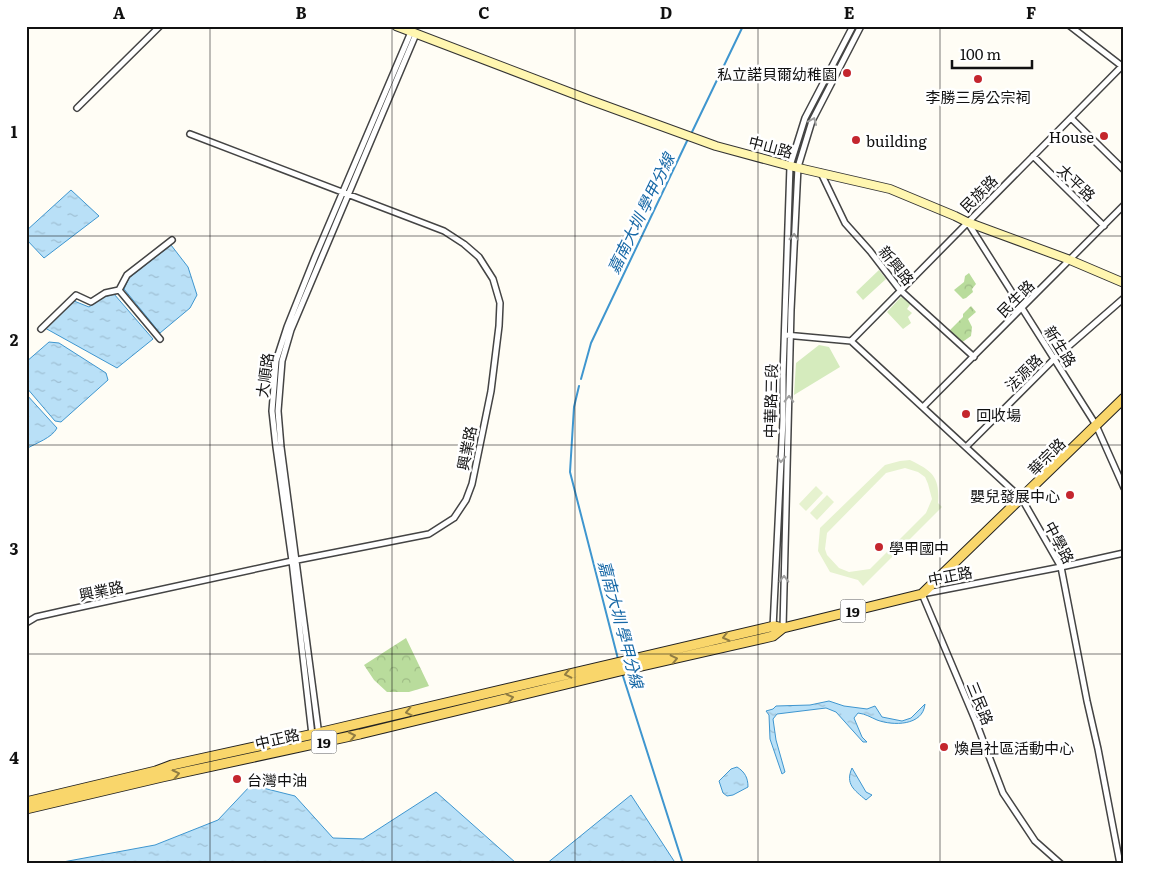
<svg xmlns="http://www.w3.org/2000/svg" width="1150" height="890" font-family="Literata,'Noto Sans TC',serif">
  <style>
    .grass { fill: #d5ebbd }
    .forest { fill: url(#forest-crowns) }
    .pitch { fill: #e6f2cf; fill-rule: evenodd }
    .water { fill: url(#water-ripples); stroke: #3f96cf }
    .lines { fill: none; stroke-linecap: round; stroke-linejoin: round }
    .stream { stroke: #3f96cf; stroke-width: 2 }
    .street-casing { stroke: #444; stroke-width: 8 }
    .secondary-casing { stroke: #333; stroke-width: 10 }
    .primary-casing { stroke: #222; stroke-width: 11 }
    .street { stroke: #fff; stroke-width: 5 }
    .secondary { stroke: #fff6b0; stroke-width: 8 }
    .primary { stroke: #f9d66b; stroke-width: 9 }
    .oneway { stroke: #a0a0a0 }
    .oneway2 { stroke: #917d42 }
    .grid { fill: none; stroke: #111; stroke-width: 1; stroke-opacity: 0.55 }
    .poi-dot { fill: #c4262e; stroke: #fff; stroke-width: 2 }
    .labels { text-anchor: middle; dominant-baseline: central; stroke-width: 5; stroke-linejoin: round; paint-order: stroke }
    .shield { fill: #fff; stroke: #585858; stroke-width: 1 }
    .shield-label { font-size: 14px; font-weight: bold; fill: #111 }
    .poi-label { font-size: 15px; fill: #111; stroke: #fff; text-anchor: start }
    .street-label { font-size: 15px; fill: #111; stroke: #fff }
    .water-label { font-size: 16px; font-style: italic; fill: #1768a6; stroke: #fff }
    .neatline { fill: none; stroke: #111; stroke-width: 2 }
    .grid-label { font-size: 16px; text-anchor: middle; font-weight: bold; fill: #111 }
  </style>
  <defs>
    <pattern id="forest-crowns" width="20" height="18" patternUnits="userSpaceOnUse" patternTransform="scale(1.25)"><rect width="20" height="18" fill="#b9dc9c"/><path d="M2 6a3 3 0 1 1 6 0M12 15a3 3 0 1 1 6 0" fill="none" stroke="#9ebc85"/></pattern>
    <pattern id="water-ripples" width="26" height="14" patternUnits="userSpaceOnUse" patternTransform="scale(1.25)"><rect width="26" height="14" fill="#b9e0f7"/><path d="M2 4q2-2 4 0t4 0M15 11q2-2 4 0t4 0" fill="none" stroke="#9ebfd3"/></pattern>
  </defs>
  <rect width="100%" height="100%" fill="#fffdf5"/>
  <path class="grass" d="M879,270L886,279L863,300L856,292Z
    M901,297L911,303L907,309L912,313L908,317L911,323L903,329L887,312Z
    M819,345L829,347L840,367L794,395L796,363Z"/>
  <path class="forest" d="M969,273L976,284L972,289L973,292L966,298L963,299L954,290L964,282L965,276Z
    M971,306L976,312L968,319L972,327L971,336L961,343L949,331L963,317V314Z
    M406,638L429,686L409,692H387L374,680L364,665Z"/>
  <path class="pitch" d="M910,460C932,471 940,476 938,503L942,507L863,586L858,580L830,572L818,551L820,528L885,465L900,461ZM905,468L918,472L925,477L928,484L932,499L926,513L870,569L849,572L839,568L827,555L825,549L827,533L886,473Z
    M816,486L823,493L806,511L799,504Z
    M827,495L834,502L817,520L810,513Z"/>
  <path class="water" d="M71,190L99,216L44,258L26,239V231Z
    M171,245L188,267L197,295L190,308L160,333L124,289L129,278Z
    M114,294L153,339L117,368L45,328L74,301L89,307L104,297Z
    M49,342L59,343L106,373L108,380L61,422L55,421L26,387V362Z
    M26,394L57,428C52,438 36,443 26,449Z
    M829,701L844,706L867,709L875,706L882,717L902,721L911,718L925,704C923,726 893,726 877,720C870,717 866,714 858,713L854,718L862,737L867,742H863L836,712L826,708L777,714L773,719L776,740L785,772L782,774L770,739L769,715L766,711L773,709L776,706L810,705Z
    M737,767C745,772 748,778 748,787L733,795L727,796L723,793L719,781L731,769Z
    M852,768L866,792L872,795L866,800C854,790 845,784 852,768Z
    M251,785L295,796L333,838L363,839L436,792L516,863L52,864L155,845L218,820Z
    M631,795L676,864H546Z"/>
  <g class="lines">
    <path class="stream" d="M692,132L743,26
      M581,379L591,343L687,141
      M579,386L574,407L570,472L618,659
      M622,673L683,864"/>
    <defs>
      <path id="street" d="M1070,26L1123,67
        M77,108L160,26
        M1071,118L1124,170
        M1033,156L1104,226
        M821,173L845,223L870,251L900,290L974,357
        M968,223L1096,425L1124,488
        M119,290L160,339
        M41,329L76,295L91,302L105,293L119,290L127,275L172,240
        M785,335L851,341L1022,499L1061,567L1087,701L1098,749L1120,864
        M851,341L1124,64
        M923,407L1124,205
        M966,447L1054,359L1124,298
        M26,623L36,617L67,610L292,561L429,534L454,518L466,500L472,484L491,391L499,326L500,303L493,279L479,257L464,244L444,231L190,134
        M773,628L783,420V375L790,166L805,118L853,26
        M783,628L791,310L798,167L812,121L861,26
        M312,735L292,561L276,447L272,411L276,361L287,327L315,257L411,32
        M320,743L281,447L278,411L282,361L291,330L416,34
        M1061,864L1035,841L1003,793L976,722L922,594L1061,567L1124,553"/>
      <path id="secondary" d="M396,26L587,99L716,146L790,166L890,189L955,216L967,222L1070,260L1124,283"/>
      <path id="primary" d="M26,802L156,771L172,765L318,733L774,626L783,628
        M26,809L162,777L360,734L620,671L773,636L783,628L922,594L1124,398"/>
    </defs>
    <use href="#street" class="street-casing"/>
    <use href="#secondary" class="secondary-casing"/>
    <use href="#primary" class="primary-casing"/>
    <use href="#street" class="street"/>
    <use href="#secondary" class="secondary"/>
    <use href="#primary" class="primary"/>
  </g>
  <defs><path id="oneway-chevron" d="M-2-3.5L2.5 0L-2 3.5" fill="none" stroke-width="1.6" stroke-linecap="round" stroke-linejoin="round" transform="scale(1.25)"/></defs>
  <g class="oneway">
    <use href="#oneway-chevron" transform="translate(813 121) rotate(-67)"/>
    <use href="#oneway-chevron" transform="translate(794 237) rotate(-87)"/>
    <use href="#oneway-chevron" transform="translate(789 399) rotate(-89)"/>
    <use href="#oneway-chevron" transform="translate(781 459) rotate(93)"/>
    <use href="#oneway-chevron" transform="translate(784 579) rotate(-89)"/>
  </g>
  <g class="oneway2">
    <use href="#oneway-chevron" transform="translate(726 637) rotate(166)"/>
    <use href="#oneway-chevron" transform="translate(674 659) rotate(-13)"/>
    <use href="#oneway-chevron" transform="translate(568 674) rotate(167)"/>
    <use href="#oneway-chevron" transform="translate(510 698) rotate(-14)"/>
    <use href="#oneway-chevron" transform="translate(409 712) rotate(167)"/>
    <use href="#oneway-chevron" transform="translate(352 736) rotate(-12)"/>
    <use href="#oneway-chevron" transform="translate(176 774) rotate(-12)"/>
  </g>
  <path class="grid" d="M210,26V864M392,26V864M575,26V864M758,26V864M940,26V864M26,236H1124M26,445H1124M26,654H1124"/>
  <g class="poi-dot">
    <circle cx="847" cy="73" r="5"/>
    <circle cx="978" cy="79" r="5"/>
    <circle cx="1104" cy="136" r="5"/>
    <circle cx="856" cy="140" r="5"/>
    <circle cx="966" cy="414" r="5"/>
    <circle cx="1070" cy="495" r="5"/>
    <circle cx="879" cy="547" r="5"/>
    <circle cx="944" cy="747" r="5"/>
    <circle cx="237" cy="779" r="5"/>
  </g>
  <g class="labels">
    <g class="shield">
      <rect x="840.5" y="599.5" width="25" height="23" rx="4"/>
      <rect x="311.5" y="730.5" width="25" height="23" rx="4"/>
    </g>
    <g class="shield-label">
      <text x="853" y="611">19</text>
      <text x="324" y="742">19</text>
    </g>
    <g class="poi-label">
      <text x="837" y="73" text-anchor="end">私立諾貝爾幼稚園</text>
      <text x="978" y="96" text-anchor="middle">李勝三房公宗祠</text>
      <text x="1094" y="136" text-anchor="end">House</text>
      <text x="866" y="140">building</text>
      <text x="976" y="414">回收場</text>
      <text x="1060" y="495" text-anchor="end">嬰兒發展中心</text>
      <text x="889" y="547">學甲國中</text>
      <text x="954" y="747">煥昌社區活動中心</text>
      <text x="247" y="779">台灣中油</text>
    </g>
    <g class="street-label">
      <text transform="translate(771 146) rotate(15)">中山路</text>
      <text transform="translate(1077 182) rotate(44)">太平路</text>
      <text transform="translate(978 193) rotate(-45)">民族路</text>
      <text transform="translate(897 265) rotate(51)">新興路</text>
      <text transform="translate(1015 298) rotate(-45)">民生路</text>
      <text transform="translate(1061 346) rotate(58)">新生路</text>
      <text transform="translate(1023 372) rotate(-45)">法源路</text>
      <text transform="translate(264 375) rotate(-82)">大順路</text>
      <text transform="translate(770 401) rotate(-89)">中華路三段</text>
      <text transform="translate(466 448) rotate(-79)">興業路</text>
      <text transform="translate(1046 456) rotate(-45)">華宗路</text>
      <text transform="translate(1060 542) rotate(62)">中學路</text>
      <text transform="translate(950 575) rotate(-11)">中正路</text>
      <text transform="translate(101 590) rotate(-12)">興業路</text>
      <text transform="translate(981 703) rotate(68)">三民路</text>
      <text transform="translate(277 738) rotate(-13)">中正路</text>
    </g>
    <g class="water-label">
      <text transform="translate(640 213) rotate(-64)">嘉南大圳 學甲分線</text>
      <text transform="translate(622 624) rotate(75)">嘉南大圳 學甲分線</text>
    </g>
  </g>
  <rect width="1150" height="890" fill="none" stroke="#ffffff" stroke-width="55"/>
  <path d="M952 60v8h80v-8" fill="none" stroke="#111111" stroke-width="2.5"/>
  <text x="960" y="60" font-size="15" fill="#111111" stroke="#ffffff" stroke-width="4" paint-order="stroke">100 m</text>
  <rect x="28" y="28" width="1094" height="834" class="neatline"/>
  <g class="grid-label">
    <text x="119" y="19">A</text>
    <text x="301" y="19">B</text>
    <text x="484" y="19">C</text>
    <text x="666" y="19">D</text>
    <text x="849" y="19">E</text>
    <text x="1031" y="19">F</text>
    <text x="14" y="138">1</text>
    <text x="14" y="346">2</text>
    <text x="14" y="555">3</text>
    <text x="14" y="764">4</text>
  </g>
</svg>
